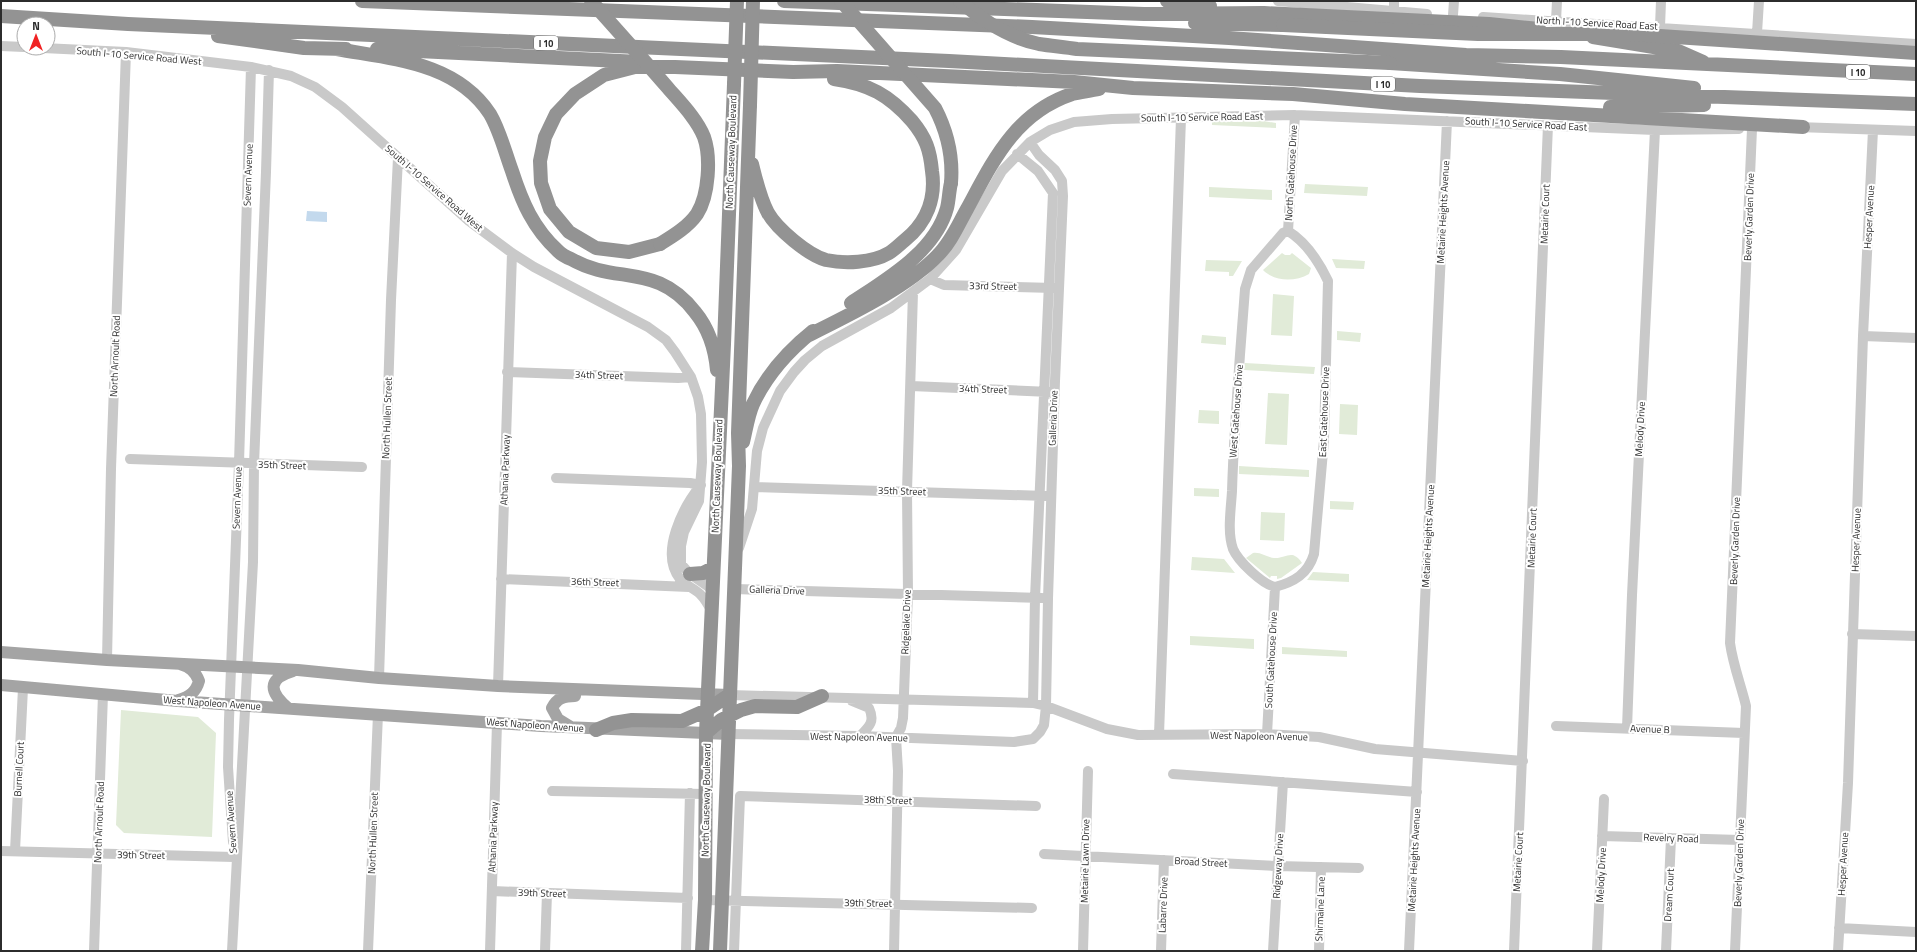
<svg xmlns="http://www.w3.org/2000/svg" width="1917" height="952" font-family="'Titillium Web',sans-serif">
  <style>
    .green { fill: #e1ebd8 }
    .water { fill: #c3d9ed }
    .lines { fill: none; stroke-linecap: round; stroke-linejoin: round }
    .minor { stroke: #c9c9c9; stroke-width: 10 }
    .major { stroke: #a4a4a4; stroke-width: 12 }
    .highway { stroke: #939393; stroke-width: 14 }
    .highway-bridge { stroke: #939393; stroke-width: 14 }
    .labels { text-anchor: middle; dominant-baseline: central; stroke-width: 4; stroke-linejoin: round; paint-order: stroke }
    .shield { fill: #fff; stroke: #6b6b6b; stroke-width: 1 }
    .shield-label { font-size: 9px; font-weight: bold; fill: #2c2c2c }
    .street-label { font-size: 10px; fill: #2c2c2c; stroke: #fff }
  </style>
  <rect width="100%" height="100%" fill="#fff"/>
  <path class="green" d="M1212,119L1263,121L1276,123V128L1212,125Z
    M1305,184L1368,187L1367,196L1304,193Z
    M1209,187L1272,190V200L1209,197Z
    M1282,253L1285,255H1290L1292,253L1311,268L1309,274C1295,282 1275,282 1263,270Z
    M1332,259L1365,261L1364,269L1336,268Z
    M1206,260L1242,261L1233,276H1229V272L1205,271Z
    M1273,294L1294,296L1292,336L1271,335Z
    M1337,331L1361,333L1360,342L1337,340Z
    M1202,335L1226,337V345L1201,343Z
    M1245,363L1315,367L1314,374L1244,370Z
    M1268,393L1289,394L1287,445L1265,444Z
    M1340,404L1358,405L1357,435L1339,434Z
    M1199,410L1219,411V424L1198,423Z
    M1239,466L1309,470V477L1239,474Z
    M1194,488L1219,489V497L1194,496Z
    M1330,501L1354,502L1353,510L1330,509Z
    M1261,512L1285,513L1284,541L1260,540Z
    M1253,553C1261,552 1266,557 1274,558C1286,559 1292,548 1302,563L1281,578L1277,579V576H1271L1270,578L1246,558Z
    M1192,557L1224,559L1235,573L1191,570Z
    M1313,572L1349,574V582L1307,580Z
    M1190,636L1254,639V649L1190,645Z
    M1282,647L1347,651V657L1282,654Z
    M121,710L198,717L216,733L212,837L124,833L116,825Z"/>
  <path class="water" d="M307,211L327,212V222L306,221Z"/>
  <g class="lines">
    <path class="minor" d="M1278,1L1427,14
      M1394,12V1
      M1453,15L1454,1
      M1483,17L1916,44
      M1556,21L1557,1
      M1660,27L1661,1
      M1757,33L1759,1
      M1,46L24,47
      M43,48L126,52L251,67L291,76L315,87L342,107L469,221L512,253L534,267L648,327L666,340L675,352L691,377L698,397L701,414L702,462L699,501L684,532L681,546V564L690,574L713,590
      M1797,127L1916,131
      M1017,154L1038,171L1053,193L1035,598L1033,703
      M1288,231L1295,115
      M930,279L944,285L1054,288
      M1863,336L1916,338
      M507,372L678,378L691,377
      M911,386L1050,392
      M130,459L362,467
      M556,478L690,483L701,485
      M701,485C683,507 659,553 680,579C686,586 694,588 700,594C705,599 709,606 712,612
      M754,487L1046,496
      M739,548L752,509L757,451L763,428L780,391L794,372L805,360L822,346L891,308L930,279L956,250L1002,171L1030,142L1050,130L1074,122L1112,119L1295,115L1655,130L1739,129
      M501,579L689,587
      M1275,587C1294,582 1308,574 1314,554L1324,440L1328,281C1319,262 1306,242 1288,231
      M1275,587C1262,584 1238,561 1233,549C1227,532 1231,509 1232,491C1234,424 1240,356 1245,289L1251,270L1283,233L1288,231
      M734,589L1042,598
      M1852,634L1916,636
      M107,660L111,469L126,52
      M379,678L391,300L398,158
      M498,686L512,253
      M729,695L1033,703L1046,706L1107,729L1138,735L1267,734L1319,737L1375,749L1523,761
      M852,701L869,708C875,721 870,726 860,736
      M1556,726L1744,733
      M1627,728L1632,595L1655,130
      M729,734L860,736L1014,742L1033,739L1040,732L1044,725L1046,706L1048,599L1055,381L1063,196L1062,181L1055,170L1039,155L1030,142
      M1267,734L1275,587
      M1159,735L1181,118
      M1173,774L1417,792
      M552,791L705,794
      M1602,836L1740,840
      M233,842L228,767L229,720L239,463L251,67
      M1,851L234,857
      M15,851L23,688
      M1044,854L1277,866L1359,868
      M492,891L688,898
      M705,900L1032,908
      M1839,928L1916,932
      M94,951L103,694
      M232,951L253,562L254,464L266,172L269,70
      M368,951L378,714
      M490,951L497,723
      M545,951L547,893
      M686,951L690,793
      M734,951L740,796L1036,806
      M894,951L898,771L896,737L901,728L903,718L908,594L907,491L913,292
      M1083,951L1088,771
      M1161,951L1164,860
      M1273,951L1283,782
      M1319,951L1321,867
      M1409,951L1447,121
      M1514,951L1548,125
      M1597,951L1604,799
      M1666,951L1671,838
      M1735,951L1746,706C1741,685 1733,665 1730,643L1752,129
      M1838,951L1848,783L1863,336L1873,130"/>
    <path class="major" d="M1,652L107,660L298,670L379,678L498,686L729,695
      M1,685L178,701L541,726L729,734
      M179,700C190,696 196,692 199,681C195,671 190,667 180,664
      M288,708C269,692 267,679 293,671
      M571,727L558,719L552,708C557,698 564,696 575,696"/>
    <path class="highway" d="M362,1L1032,27L1229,38L1466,55L1561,57L1916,74
      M784,1L1144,14L1264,13L1489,24L1539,29
      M1167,1L1210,6
      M1,16L128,24L949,61L1420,86L1916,104
      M1195,23L1283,25
      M218,36L304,48L346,49
      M1593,37L1678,51L1703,62
      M337,49C392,59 456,62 490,114C500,131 505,152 512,171C522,202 533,228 558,251C561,254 566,257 571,259C616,285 657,262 695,312C709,329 715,348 717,370
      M377,49L640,62
      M1390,63L1560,74L1694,88
      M1610,107L1704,105
      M752,164C756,180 760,198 768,213C777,229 808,255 826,260C845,264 872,263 889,253C894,250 900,244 905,240C927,222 936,198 932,171C930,150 926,138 912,121C889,95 869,84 834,79
      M660,244L629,252L596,248L569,232L550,209L541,183L540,161L545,137L556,114L575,94L604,75L635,67H675L793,72L837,71L1074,82L1133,88L1293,94L1405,104L1803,127
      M851,303C887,279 935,252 947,208C949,200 949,191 951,183
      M807,336C847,316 908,287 938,255C951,242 958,225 967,209C993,161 1015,113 1072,94C1080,92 1090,91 1099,89
      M743,442C746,430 748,415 753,404C767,374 788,351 813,331
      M690,574L703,573L713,568
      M596,730L613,723L632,720L682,721L707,710L729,695
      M706,733L721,720L741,710L755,706L797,707L822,696
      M702,951L705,900L706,733L724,344L734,84
      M720,951L739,466L738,433L750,105"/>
    <path class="highway-bridge" d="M591,1C617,30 643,59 668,88C680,102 697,119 704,137C711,157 709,195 697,214C688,227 673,236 660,244
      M841,1L935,108C947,131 953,158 951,183
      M960,1C982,20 1010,38 1039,44C1052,46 1064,47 1077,49L1390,63
      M1283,25L1478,34H1630L1916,53
      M734,84L737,1
      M750,105L753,1"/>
  </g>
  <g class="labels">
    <g class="shield">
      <rect x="534" y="36" width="24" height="14" rx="3"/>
      <rect x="1846" y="65" width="24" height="14" rx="3"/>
      <rect x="1371" y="77" width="24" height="14" rx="3"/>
    </g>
    <g class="shield-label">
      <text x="546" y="43">I 10</text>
      <text x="1858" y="72">I 10</text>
      <text x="1383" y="84">I 10</text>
    </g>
    <g class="street-label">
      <text transform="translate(1597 23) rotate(3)">North I-10 Service Road East</text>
      <text transform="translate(139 56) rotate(5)">South I-10 Service Road West</text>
      <text transform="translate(1202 117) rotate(-1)">South I-10 Service Road East</text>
      <text transform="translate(1526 124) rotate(3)">South I-10 Service Road East</text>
      <text transform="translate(731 152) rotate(-88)">North Causeway Boulevard</text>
      <text transform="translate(1291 173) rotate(-87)">North Gatehouse Drive</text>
      <text transform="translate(248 175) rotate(-88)">Severn Avenue</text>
      <text transform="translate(434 188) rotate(41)">South I-10 Service Road West</text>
      <text transform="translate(1443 212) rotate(-87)">Metairie Heights Avenue</text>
      <text transform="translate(1545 214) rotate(-88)">Metairie Court</text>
      <text transform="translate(1749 217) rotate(-88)">Beverly Garden Drive</text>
      <text transform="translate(1869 217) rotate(-87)">Hesper Avenue</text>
      <text transform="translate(993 286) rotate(1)">33rd Street</text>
      <text transform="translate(115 356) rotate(-88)">North Arnoult Road</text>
      <text transform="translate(599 375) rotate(2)">34th Street</text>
      <text transform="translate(983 389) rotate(2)">34th Street</text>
      <text transform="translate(1236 411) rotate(-86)">West Gatehouse Drive</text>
      <text transform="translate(1324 412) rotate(-88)">East Gatehouse Drive</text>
      <text transform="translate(387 418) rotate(-88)">North Hullen Street</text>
      <text transform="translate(1053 418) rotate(-88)">Galleria Drive</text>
      <text transform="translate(1640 429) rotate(-87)">Melody Drive</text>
      <text transform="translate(282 465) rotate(2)">35th Street</text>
      <text transform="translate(505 470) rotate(-88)">Athania Parkway</text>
      <text transform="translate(717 476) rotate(-88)">North Causeway Boulevard</text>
      <text transform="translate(902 491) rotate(2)">35th Street</text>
      <text transform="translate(237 498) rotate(-88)">Severn Avenue</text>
      <text transform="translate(1428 536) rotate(-87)">Metairie Heights Avenue</text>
      <text transform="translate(1532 538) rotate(-88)">Metairie Court</text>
      <text transform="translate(1856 540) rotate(-88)">Hesper Avenue</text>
      <text transform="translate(1735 541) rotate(-88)">Beverly Garden Drive</text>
      <text transform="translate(595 582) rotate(2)">36th Street</text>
      <text transform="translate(777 590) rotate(2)">Galleria Drive</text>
      <text transform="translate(906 622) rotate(-88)">Ridgelake Drive</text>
      <text transform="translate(1271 660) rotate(-87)">South Gatehouse Drive</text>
      <text transform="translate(212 703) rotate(4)">West Napoleon Avenue</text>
      <text transform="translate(535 725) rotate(4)">West Napoleon Avenue</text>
      <text transform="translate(1650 729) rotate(2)">Avenue B</text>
      <text transform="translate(1259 736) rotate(1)">West Napoleon Avenue</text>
      <text transform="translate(859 737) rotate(1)">West Napoleon Avenue</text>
      <text transform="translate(19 769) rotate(-87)">Burnell Court</text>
      <text transform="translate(706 800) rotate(-89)">North Causeway Boulevard</text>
      <text transform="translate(888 800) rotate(2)">38th Street</text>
      <text transform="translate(99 822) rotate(-88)">North Arnoult Road</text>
      <text transform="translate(231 822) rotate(-94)">Severn Avenue</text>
      <text transform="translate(373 833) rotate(-88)">North Hullen Street</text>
      <text transform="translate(493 837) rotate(-88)">Athania Parkway</text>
      <text transform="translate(1671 838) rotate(2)">Revelry Road</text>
      <text transform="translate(141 855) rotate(1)">39th Street</text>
      <text transform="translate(1414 860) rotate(-87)">Metairie Heights Avenue</text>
      <text transform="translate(1085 861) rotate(-89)">Metairie Lawn Drive</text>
      <text transform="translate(1201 862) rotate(3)">Broad Street</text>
      <text transform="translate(1518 862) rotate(-87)">Metairie Court</text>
      <text transform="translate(1739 863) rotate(-88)">Beverly Garden Drive</text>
      <text transform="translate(1843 864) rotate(-87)">Hesper Avenue</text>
      <text transform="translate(1278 866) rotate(-87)">Ridgeway Drive</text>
      <text transform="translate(1601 875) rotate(-87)">Melody Drive</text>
      <text transform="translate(542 893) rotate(2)">39th Street</text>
      <text transform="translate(1669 895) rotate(-87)">Dream Court</text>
      <text transform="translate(868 903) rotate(1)">39th Street</text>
      <text transform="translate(1163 905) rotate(-88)">Labarre Drive</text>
      <text transform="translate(1320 909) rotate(-88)">Shirmaine Lane</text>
    </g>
  </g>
  <rect width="1917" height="952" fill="none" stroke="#2c2c2c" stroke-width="4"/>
  <g transform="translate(36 36)"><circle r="19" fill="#ffffff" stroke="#ababab"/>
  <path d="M0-3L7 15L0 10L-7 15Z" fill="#f02223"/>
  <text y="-6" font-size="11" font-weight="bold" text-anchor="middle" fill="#2c2c2c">N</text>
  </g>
</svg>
